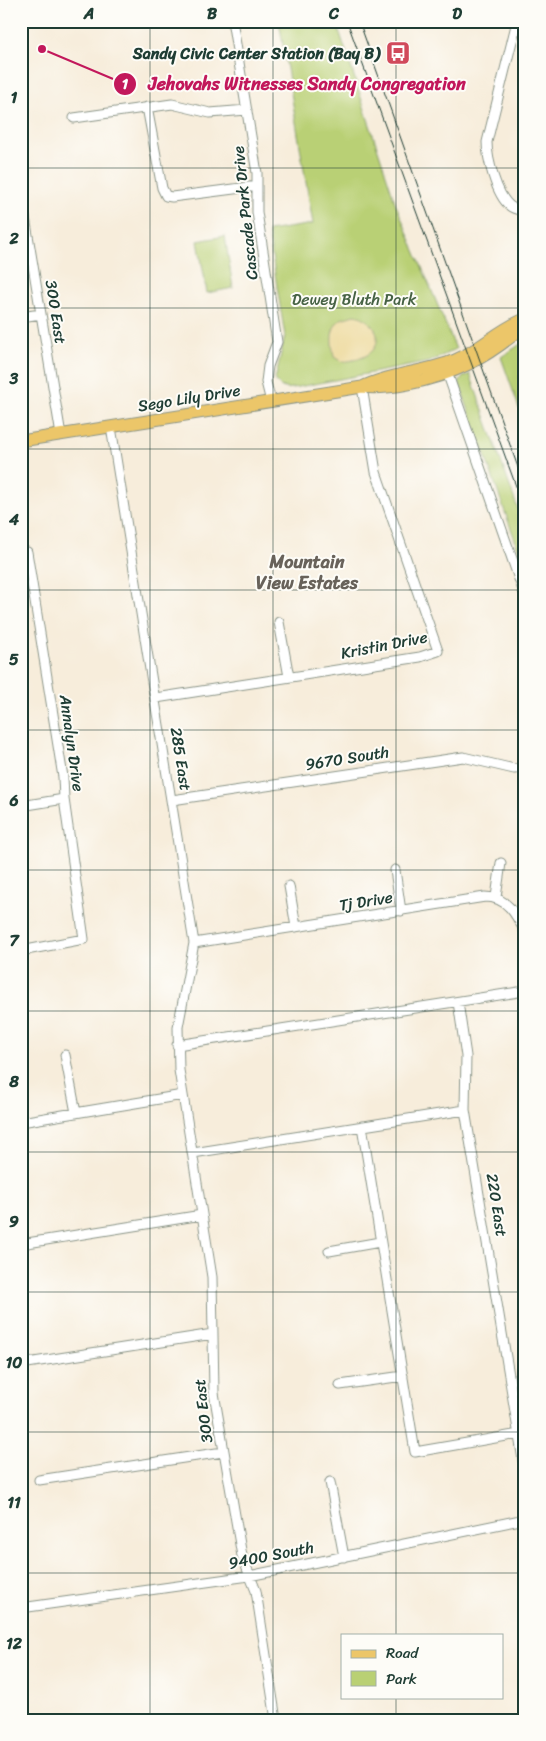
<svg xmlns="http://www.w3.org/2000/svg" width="546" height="1741" font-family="Sriracha,sans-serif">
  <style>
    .green { fill: #b9d074; stroke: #6c8654 }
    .sand { fill: #eeda9e; stroke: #868c69 }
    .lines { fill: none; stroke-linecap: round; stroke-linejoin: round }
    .minor-casing { stroke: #8b9588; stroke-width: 11 }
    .major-casing { stroke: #8b9588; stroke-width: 13 }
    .minor { stroke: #fff; stroke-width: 9 }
    .major { stroke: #ecc669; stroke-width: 11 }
    .tram { stroke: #1f3d34; stroke-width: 1 }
    .grid { fill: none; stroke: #1f3d34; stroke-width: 1; stroke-opacity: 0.55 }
    .labels { text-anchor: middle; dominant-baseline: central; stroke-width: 4; stroke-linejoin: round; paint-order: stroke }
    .poi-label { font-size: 16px; font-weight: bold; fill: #1f3d34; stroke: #fdfcf7; text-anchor: end }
    .street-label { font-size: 16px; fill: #1f3d34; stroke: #fdfcf7 }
    .park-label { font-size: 16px; fill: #466244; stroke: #fdfcf7 }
    .neighbourhood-label { font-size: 18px; font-weight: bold; fill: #68625a; stroke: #fdfcf7 }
    .leader { fill: none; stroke: #c2185b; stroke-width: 2 }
    .callout-dot { fill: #c2185b; stroke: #fdfcf7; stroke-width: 2 }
    .mark-label { font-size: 15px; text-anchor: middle; font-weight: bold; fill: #fff }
    .callout-label { font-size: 18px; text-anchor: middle; font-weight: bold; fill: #c2185b; stroke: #fdfcf7; stroke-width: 4; stroke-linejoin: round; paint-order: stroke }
    .neatline { fill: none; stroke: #1f3d34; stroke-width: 2 }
    .grid-label { font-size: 16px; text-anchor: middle; font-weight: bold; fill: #1f3d34 }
  </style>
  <rect width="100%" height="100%" fill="#fdfcf7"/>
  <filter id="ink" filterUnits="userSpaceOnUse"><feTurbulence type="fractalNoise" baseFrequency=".02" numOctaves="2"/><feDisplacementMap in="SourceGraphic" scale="10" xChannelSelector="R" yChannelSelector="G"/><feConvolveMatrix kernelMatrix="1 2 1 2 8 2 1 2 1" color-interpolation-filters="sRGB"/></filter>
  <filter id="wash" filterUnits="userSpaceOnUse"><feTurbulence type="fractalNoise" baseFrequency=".0096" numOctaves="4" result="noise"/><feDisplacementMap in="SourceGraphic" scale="20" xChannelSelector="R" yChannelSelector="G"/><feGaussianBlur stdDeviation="1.12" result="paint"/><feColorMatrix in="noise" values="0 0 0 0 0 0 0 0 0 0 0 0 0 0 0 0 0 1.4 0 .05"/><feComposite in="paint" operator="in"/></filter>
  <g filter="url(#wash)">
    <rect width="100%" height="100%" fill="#f7eddb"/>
    <path class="green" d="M279,21H336L396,205L456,349L429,362L293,388C285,389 280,388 275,380L285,336L268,231L313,224Z
      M225,236L233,288L207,293L198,241Z
      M525,341V374L519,377L525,392V425L501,357Z
      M470,374L525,529V568L459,383L463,377Z"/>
    <path class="sand" d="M354,315C369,316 384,334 374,349C366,359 354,360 342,362L334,357C332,343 328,330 341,319Z"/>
  </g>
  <g filter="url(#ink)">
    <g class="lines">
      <defs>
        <path id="minor" d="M230,21L233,26L257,173V212L277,342L268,366L266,382L271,402
          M517,21L487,142C487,158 496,195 510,206C513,209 520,210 525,211
          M147,107L162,188L166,196L172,197L257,186
          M74,118L172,104L210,113L247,110
          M21,193L61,435
          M21,317L41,314
          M448,375L525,596
          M111,427L194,943L178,1027L179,1070L212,1277L214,1393L242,1556L256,1591L276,1720
          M21,552H27L63,777L64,799L84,939L21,951
          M279,622L289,677
          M156,698L420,657L438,651L376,472L362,387
          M172,800L463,757L514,769L525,768
          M21,806L64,799
          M395,870L401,911
          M289,886L296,927
          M496,897L501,863
          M194,943L485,897C507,897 516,914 525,932
          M458,1002L466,1056L465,1110L525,1472
          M177,1045L525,991
          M65,1055L76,1113
          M21,1122L183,1095
          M362,1126L415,1452L519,1434
          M193,1153L465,1110
          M21,1244L202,1215
          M329,1251L380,1242
          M21,1364L213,1334
          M340,1385L403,1376
          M39,1480L223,1452
          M330,1482L344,1557
          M21,1608L249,1576L525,1519"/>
        <path id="major" d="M362,387C391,373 425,372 455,360C480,350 500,328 525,319
          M21,441L362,387C378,389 392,387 408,384C454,375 485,359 521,329L525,323"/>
      </defs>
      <use href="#minor" class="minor-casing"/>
      <use href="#major" class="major-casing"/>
      <use href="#minor" class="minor"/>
      <use href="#major" class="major"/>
      <path class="tram" d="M347,21L525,511
        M359,21L525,487"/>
    </g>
  </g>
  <path class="grid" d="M150,21V1720M273,21V1720M396,21V1635M21,168H525M21,308H525M21,449H525M21,590H525M21,730H525M21,870H525M21,1011H525M21,1152H525M21,1292H525M21,1432H525M21,1573H525M396,1697V1720"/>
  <defs>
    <symbol id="bus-square" viewBox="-11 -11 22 22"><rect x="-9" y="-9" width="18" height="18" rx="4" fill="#d1495b" stroke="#fdfcf7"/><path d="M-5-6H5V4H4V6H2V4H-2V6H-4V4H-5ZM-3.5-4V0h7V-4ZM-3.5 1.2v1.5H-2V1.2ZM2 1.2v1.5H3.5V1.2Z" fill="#fff"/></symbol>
  </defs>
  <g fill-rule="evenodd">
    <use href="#bus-square" x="384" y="39" width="28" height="28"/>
  </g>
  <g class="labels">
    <g class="poi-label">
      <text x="380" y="53">Sandy Civic Center Station (Bay B)</text>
    </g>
    <g class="street-label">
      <text transform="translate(245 213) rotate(-96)">Cascade Park Drive</text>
      <text transform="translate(56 312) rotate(81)">300 East</text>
      <text transform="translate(189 398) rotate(-9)">Sego Lily Drive</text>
      <text transform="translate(384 645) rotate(-11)">Kristin Drive</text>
      <text transform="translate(72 743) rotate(82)">Annalyn Drive</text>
      <text transform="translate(347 758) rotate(-9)">9670 South</text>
      <text transform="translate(181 759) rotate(81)">285 East</text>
      <text transform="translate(366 901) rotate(-9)">Tj Drive</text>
      <text transform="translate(497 1205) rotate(81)">220 East</text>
      <text transform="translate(203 1411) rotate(-97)">300 East</text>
      <text transform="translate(271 1555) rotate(-11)">9400 South</text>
    </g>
    <g class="park-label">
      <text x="354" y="299">Dewey Bluth Park</text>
    </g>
    <g class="neighbourhood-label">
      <text x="307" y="562">Mountain<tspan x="307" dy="21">View Estates</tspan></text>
    </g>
  </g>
  <path class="leader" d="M42 49L125 84"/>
  <g class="callout-dot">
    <circle cx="42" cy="49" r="5"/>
    <circle cx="125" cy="84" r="12"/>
  </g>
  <g class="mark-label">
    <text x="125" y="89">1</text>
  </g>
  <g class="callout-label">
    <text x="307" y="90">Jehovahs Witnesses Sandy Congregation</text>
  </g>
  <rect width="546" height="1741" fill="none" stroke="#fdfcf7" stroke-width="55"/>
  <rect x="341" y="1634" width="162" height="65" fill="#fdfcf7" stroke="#a4b0a9"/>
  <rect x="351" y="1650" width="25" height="8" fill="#ecc669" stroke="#a4b0a9"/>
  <text x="386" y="1658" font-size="15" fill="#1f3d34">Road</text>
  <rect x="351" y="1671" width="25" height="15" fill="#b9d074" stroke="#a4b0a9"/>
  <text x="386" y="1684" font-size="15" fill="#1f3d34">Park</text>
  <rect x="28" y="28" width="490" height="1686" class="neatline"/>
  <g class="grid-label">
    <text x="89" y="19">A</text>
    <text x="212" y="19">B</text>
    <text x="334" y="19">C</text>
    <text x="457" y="19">D</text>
    <text x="14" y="103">1</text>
    <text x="14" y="244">2</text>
    <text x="14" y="384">3</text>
    <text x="14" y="525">4</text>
    <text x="14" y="665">5</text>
    <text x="14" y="806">6</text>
    <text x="14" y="946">7</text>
    <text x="14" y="1087">8</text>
    <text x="14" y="1227">9</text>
    <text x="14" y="1368">10</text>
    <text x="14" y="1508">11</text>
    <text x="14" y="1649">12</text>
  </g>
</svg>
